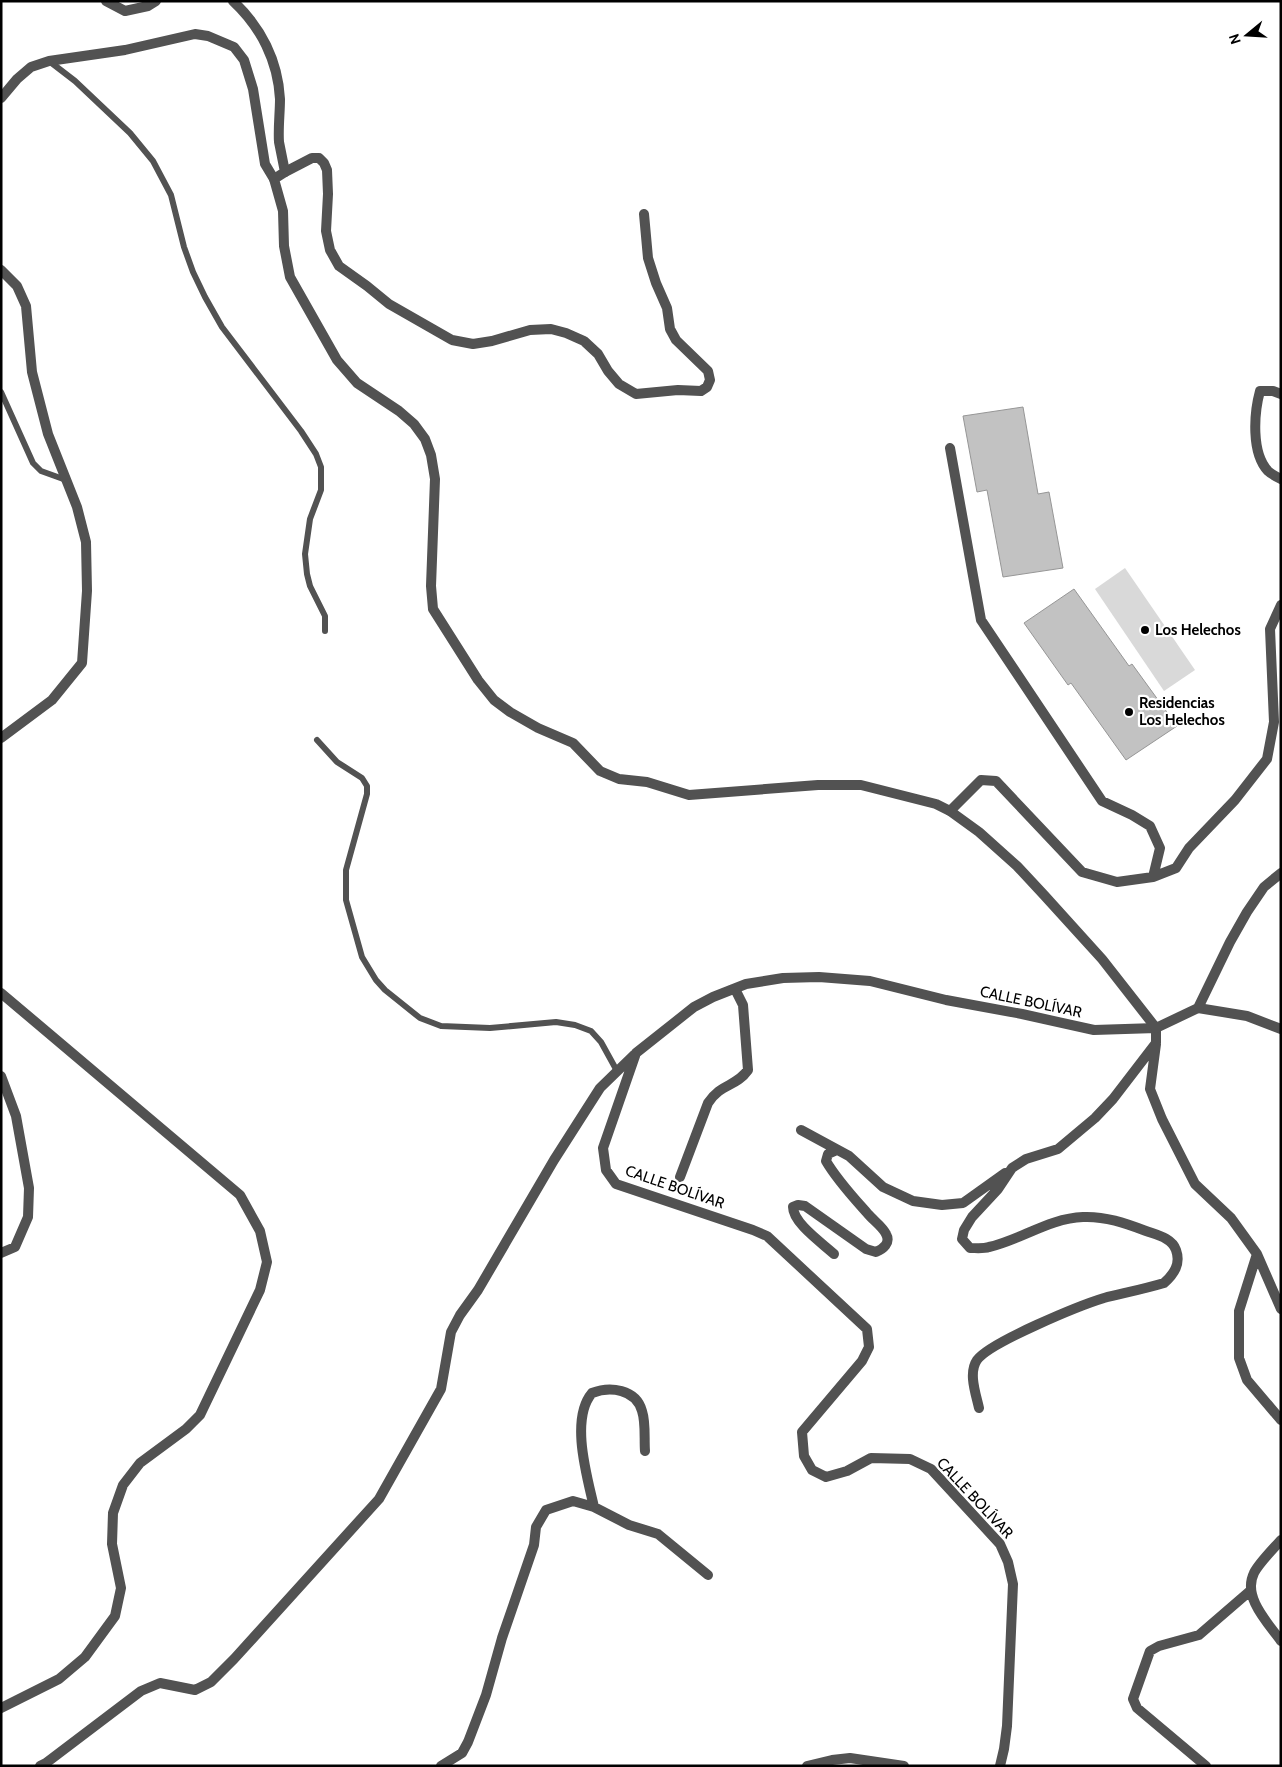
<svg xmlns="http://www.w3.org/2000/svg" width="1282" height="1767" font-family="Cabin,sans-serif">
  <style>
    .green { fill: #d9d9d9 }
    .building { fill: #c2c2c2; stroke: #969696 }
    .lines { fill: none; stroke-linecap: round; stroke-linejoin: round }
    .service { stroke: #525252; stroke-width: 6 }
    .minor { stroke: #525252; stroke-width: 10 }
    .tertiary { stroke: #525252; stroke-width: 10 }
    .poi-dot { fill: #000; stroke: #fff; stroke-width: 2 }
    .labels { text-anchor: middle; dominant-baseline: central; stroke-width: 4.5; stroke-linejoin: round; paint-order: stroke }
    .poi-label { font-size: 15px; font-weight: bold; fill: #000; stroke: #fff; text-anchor: start }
    .street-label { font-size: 15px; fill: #000; stroke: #fff }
  </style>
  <rect width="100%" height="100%" fill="#fff"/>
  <path class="green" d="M1125,568L1195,670L1164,691L1095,589Z"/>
  <path class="building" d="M1023,407L1038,494L1049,492L1063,568L1003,577L987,490L977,492L963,416Z
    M1074,589L1129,666L1132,664L1177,726L1126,760L1071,683L1068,685L1024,623Z"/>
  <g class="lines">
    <path class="service" d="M49,61L75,81L130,133L153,161L171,195L184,247L193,272L205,297L222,327L301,431L316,454L321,467V490L310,519L305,554L307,574L310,586L325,616V631
      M1,392L33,463L41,471L66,480
      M317,740L337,762L362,778L367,786V794L346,870V900L362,957L376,980L385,990L420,1018L441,1026L490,1028L556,1022L575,1025L591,1031L601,1042L617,1071"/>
    <path class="minor" d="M1,98L17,79L31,67L49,61L125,50L195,34L208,36L234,47L244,60L253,89L265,164L274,179
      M285,172L312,158H319L324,163L327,170L328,194L326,231L330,250L339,266L367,286L389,304L452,340L473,344L492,341L530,330L551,329L566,333L584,341L598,354L608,371L619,384L636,394L678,390L701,391L707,387L710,380L708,371L676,340L670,329L667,308L656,283L648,258L644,214
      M1,270L17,286L26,306L32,372L48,434L77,507L86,542L87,591L82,663L52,700L1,738
      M1281,394L1273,391H1260C1254,413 1251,453 1268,471C1271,474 1277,477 1281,479
      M950,448L981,620L1102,801L1132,815L1150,826L1160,848L1153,877L1117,882L1082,872L996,781L981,780L950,811
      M1153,877L1176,868L1189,848L1235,800L1267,759L1274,722L1270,629L1281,605
      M1,993L240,1195L260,1231L267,1262L260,1290L200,1415L186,1429L140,1463L123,1485L113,1513L112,1544L121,1588L115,1616L85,1657L59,1679L1,1708
      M1198,1008L1247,1016L1281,1029
      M1156,1044L1150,1089L1162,1119L1195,1184L1231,1218L1257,1254L1281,1309
      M1,1076L16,1116L29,1188L28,1217L15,1247L1,1253
      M801,1130L849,1156L883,1187L913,1201L942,1205L963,1203L1005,1173
      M680,1177L708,1103C721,1083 736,1087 748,1070L743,1005L735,989
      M834,1254C822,1243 793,1223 793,1207L798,1205L805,1206L866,1249L876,1252C883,1249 891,1243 886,1234C883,1227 873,1220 868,1214C853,1197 837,1180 826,1161L828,1154L837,1150
      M1257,1254L1239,1311V1358L1247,1380L1281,1420
      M979,1408C976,1394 968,1373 977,1360C990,1342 1081,1305 1104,1298C1124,1293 1144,1289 1164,1283C1174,1274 1181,1264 1176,1250C1172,1238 1157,1235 1146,1231C1125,1223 1105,1216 1083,1217C1050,1218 1020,1240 989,1247C983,1249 976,1248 970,1248L962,1239L964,1230L972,1217L998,1189L1012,1168L1026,1159L1058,1149L1095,1118L1113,1099L1156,1043V1028L1094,1030L1022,1014L946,1000L870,981L819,977L783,978L746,984L713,997L694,1007L636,1053L603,1148L606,1170L616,1184L753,1230L767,1236L867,1329L869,1347L862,1361L802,1432L804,1456L812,1470L826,1477L847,1471L871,1458L910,1459L931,1469L1000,1544L1008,1562L1013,1584L1007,1726L1004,1749L1000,1766
      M594,1507C587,1476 570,1419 592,1393C610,1386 636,1389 642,1411C646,1423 644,1439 645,1451
      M1281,1540C1274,1548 1258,1564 1254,1573C1242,1597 1268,1623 1281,1641
      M40,1766L46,1763L141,1691L160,1683L195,1690L211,1682L234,1659L379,1499L441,1389L451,1332L460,1315L478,1290L554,1160L600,1088L636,1053
      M441,1766L462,1753L468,1742L486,1695L502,1638L534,1545L536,1527L546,1510L573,1501L594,1507L629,1525L658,1534L708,1575
      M807,1766L832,1760L850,1758L904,1766
      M1206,1766L1137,1708L1133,1699L1150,1651L1159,1646L1199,1635L1250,1591"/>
    <path class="tertiary" d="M106,1L125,11L148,6L156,1
      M233,1C261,27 278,61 280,99C280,113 278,128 279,142C281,152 283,162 285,172L274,179L283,211L284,246L290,277L337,360L357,383L399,411L414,424L425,439L431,455L435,479L431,586L433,609L478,680L494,700L510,712L538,728L573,743L600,771L619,779L647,782L689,795L818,785H861L936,804L950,811L979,832L1017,866L1044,895L1102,959L1156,1028L1198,1008L1230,942L1247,912L1264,887L1281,873"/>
  </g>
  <g class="poi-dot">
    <circle cx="1145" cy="630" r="5"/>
    <circle cx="1129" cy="712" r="5"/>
  </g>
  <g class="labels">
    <g class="poi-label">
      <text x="1155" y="630">Los Helechos</text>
      <text x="1139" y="703">Residencias<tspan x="1139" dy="17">Los Helechos</tspan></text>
    </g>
    <g class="street-label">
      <text transform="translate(1031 1002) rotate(12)">CALLE BOLÍVAR</text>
      <text transform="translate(675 1187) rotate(19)">CALLE BOLÍVAR</text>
      <text transform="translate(975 1498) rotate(47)">CALLE BOLÍVAR</text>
    </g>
  </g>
  <rect width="1282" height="1767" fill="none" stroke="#000000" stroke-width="5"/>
  <g transform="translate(1247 35) rotate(252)" stroke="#ffffff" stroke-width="4" paint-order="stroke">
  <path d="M0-4L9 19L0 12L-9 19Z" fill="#000000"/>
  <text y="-8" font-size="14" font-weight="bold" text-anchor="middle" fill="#000000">N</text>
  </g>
</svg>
